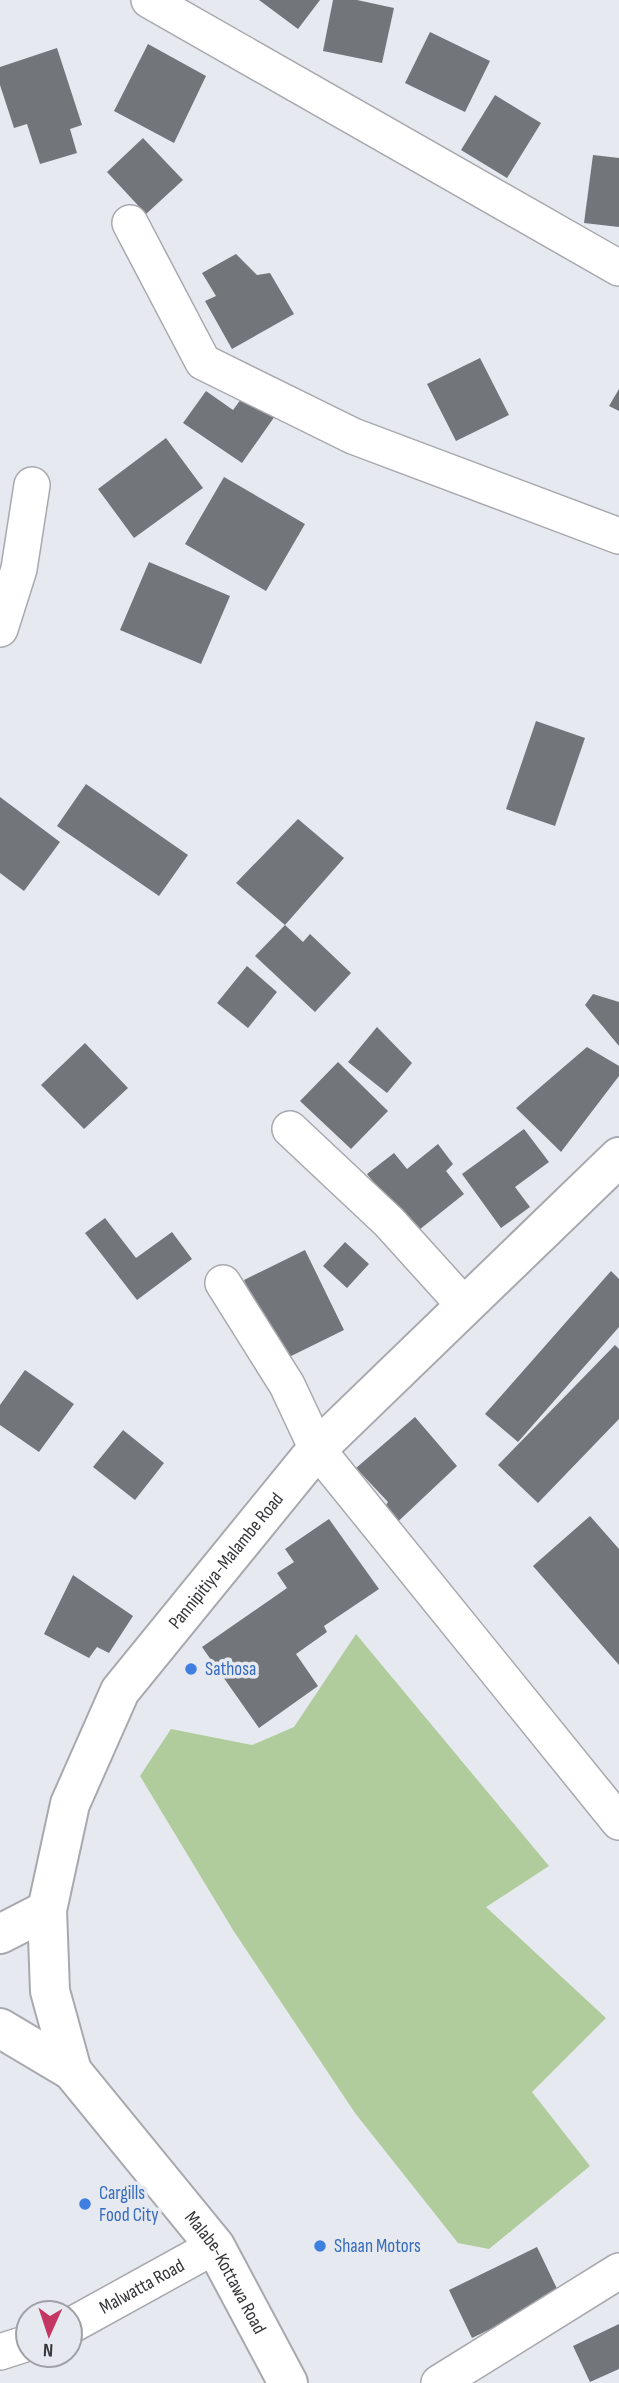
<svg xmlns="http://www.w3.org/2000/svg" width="619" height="2383" font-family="'Sofia Sans Condensed',sans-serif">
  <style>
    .green { fill: #b0cc9c }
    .building { fill: #72757a }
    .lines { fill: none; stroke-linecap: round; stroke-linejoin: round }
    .minor-casing { stroke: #a7a9af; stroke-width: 38 }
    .tertiary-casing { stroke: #a7a9af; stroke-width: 42 }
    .secondary-casing { stroke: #a7a9af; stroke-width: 42 }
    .minor { stroke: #fff; stroke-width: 35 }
    .tertiary { stroke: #fff; stroke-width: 38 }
    .secondary { stroke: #fff; stroke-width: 38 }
    .shop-dot { fill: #3f7fe0; stroke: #e6e9ef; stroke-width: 2.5 }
    .labels { text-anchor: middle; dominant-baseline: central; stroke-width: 7; stroke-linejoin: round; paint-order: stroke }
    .street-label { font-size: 19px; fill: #353639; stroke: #e6e9ef }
    .shop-label { font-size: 19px; fill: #366cbe; stroke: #e6e9ef; text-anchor: start }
  </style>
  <rect width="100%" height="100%" fill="#e6e9ef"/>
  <path class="green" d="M356,1634L549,1866L486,1907L606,2018L532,2092L590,2166L489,2249L458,2243L355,2113L233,1930L140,1776L171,1729L252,1745L294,1727Z"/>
  <path class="building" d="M259,0H320L298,29Z
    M333,0H357L394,8L382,63L323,51Z
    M430,32L490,61L465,112L405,83Z
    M148,44L206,76L174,143L114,111Z
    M57,48L82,125L70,129L77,153L40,164L27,124L14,128L0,85V67Z
    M495,95L541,123L507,178L461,150Z
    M143,138L183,180L146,214L107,172Z
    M593,155L619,158V227L584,223Z
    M236,254L257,275L270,273L294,314L232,349L205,301L216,296L202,273Z
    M480,358L509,415L456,441L427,384Z
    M619,389V411L609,406Z
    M206,391L233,410L244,395L275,416L242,463L183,423Z
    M166,438L203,488L134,538L98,489Z
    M224,477L305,524L266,591L185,544Z
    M149,562L230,596L201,664L120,630Z
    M536,721L585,738L555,826L506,809Z
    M86,784L188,855L159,896L57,826Z
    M0,797L60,842L24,891L0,873Z
    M298,819L344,858L285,925L303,942L310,934L351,973L315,1012L255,956L285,925L236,883Z
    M247,966L277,992L248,1028L217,1003Z
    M593,994L619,1002V1046L585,1005Z
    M377,1027L412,1063L387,1093L348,1062Z
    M85,1043L128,1088L84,1129L41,1085Z
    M587,1047L619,1066V1076L561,1152L516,1108Z
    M338,1062L388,1111L351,1149L300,1101Z
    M524,1129L549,1162L515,1187L530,1207L501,1228L462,1174Z
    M438,1144L453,1164L446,1171L464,1194L414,1234L367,1174L394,1153L407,1169Z
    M105,1218L136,1258L172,1232L192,1259L137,1300L85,1233Z
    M345,1242L369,1264L347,1288L323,1266Z
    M305,1250L344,1330L283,1360L244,1280Z
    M611,1271L619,1279V1327L518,1442L485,1414Z
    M615,1345L619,1349V1419L538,1503L498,1465Z
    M25,1370L74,1404L39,1452L0,1425V1405Z
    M415,1417L457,1466L389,1530L381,1513L388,1502L356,1468Z
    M123,1430L164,1463L135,1500L93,1467Z
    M590,1516L619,1549V1665L533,1566Z
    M329,1519L379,1589L324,1626L327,1632L296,1654L318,1686L259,1728L202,1647L287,1588L277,1573L294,1562L285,1549Z
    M73,1575L133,1616L109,1653L97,1647L89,1658L44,1634Z
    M537,2247L560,2295L472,2338L449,2290Z
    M619,2324V2369L590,2382L573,2346Z"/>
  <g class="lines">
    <defs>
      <g id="minor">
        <path d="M149,0L619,268"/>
        <path d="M130,223L203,362L353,436L619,536"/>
        <path d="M0,629L19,569L32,485"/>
        <path d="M290,1129L389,1222L465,1306"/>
        <path d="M223,1283L287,1385L317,1449L619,1822"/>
        <path id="s1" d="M70,2326L215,2246"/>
        <path d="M0,2352L28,2343"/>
        <path d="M439,2383L619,2271"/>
      </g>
      <g id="tertiary">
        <path id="s2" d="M72,2071L50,1991L47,1910L70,1804L120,1691L317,1449L619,1157"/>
      </g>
      <g id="secondary">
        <path d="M0,1934L47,1910"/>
        <path id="s3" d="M0,2028L72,2071L215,2246L288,2383"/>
      </g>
    </defs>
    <use href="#minor" class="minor-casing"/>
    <use href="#tertiary" class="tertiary-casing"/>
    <use href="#secondary" class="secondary-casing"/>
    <use href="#minor" class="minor"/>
    <use href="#tertiary" class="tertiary"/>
    <use href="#secondary" class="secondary"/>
  </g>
  <g class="shop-dot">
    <circle cx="191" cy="1669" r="7"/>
    <circle cx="85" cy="2204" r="7"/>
    <circle cx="320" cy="2246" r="7"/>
  </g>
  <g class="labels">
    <g class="street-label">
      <text stroke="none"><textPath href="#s2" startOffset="564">Pannipitiya-Malambe Road</textPath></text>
      <text stroke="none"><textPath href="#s3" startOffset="338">Malabe-Kottawa Road</textPath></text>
      <text stroke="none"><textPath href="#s1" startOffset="82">Malwatta Road</textPath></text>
    </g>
    <g class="shop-label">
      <text x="205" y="1669">Sathosa</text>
      <text x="99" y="2193">Cargills<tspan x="99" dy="22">Food City</tspan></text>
      <text x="334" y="2246">Shaan Motors</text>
    </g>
  </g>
  <g transform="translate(49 2334) rotate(183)"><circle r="33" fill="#e6e9ef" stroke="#9fa1a6" stroke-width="2"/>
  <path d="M0-5L12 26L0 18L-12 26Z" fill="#c53763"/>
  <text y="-10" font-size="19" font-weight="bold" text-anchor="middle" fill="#353639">N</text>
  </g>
</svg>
